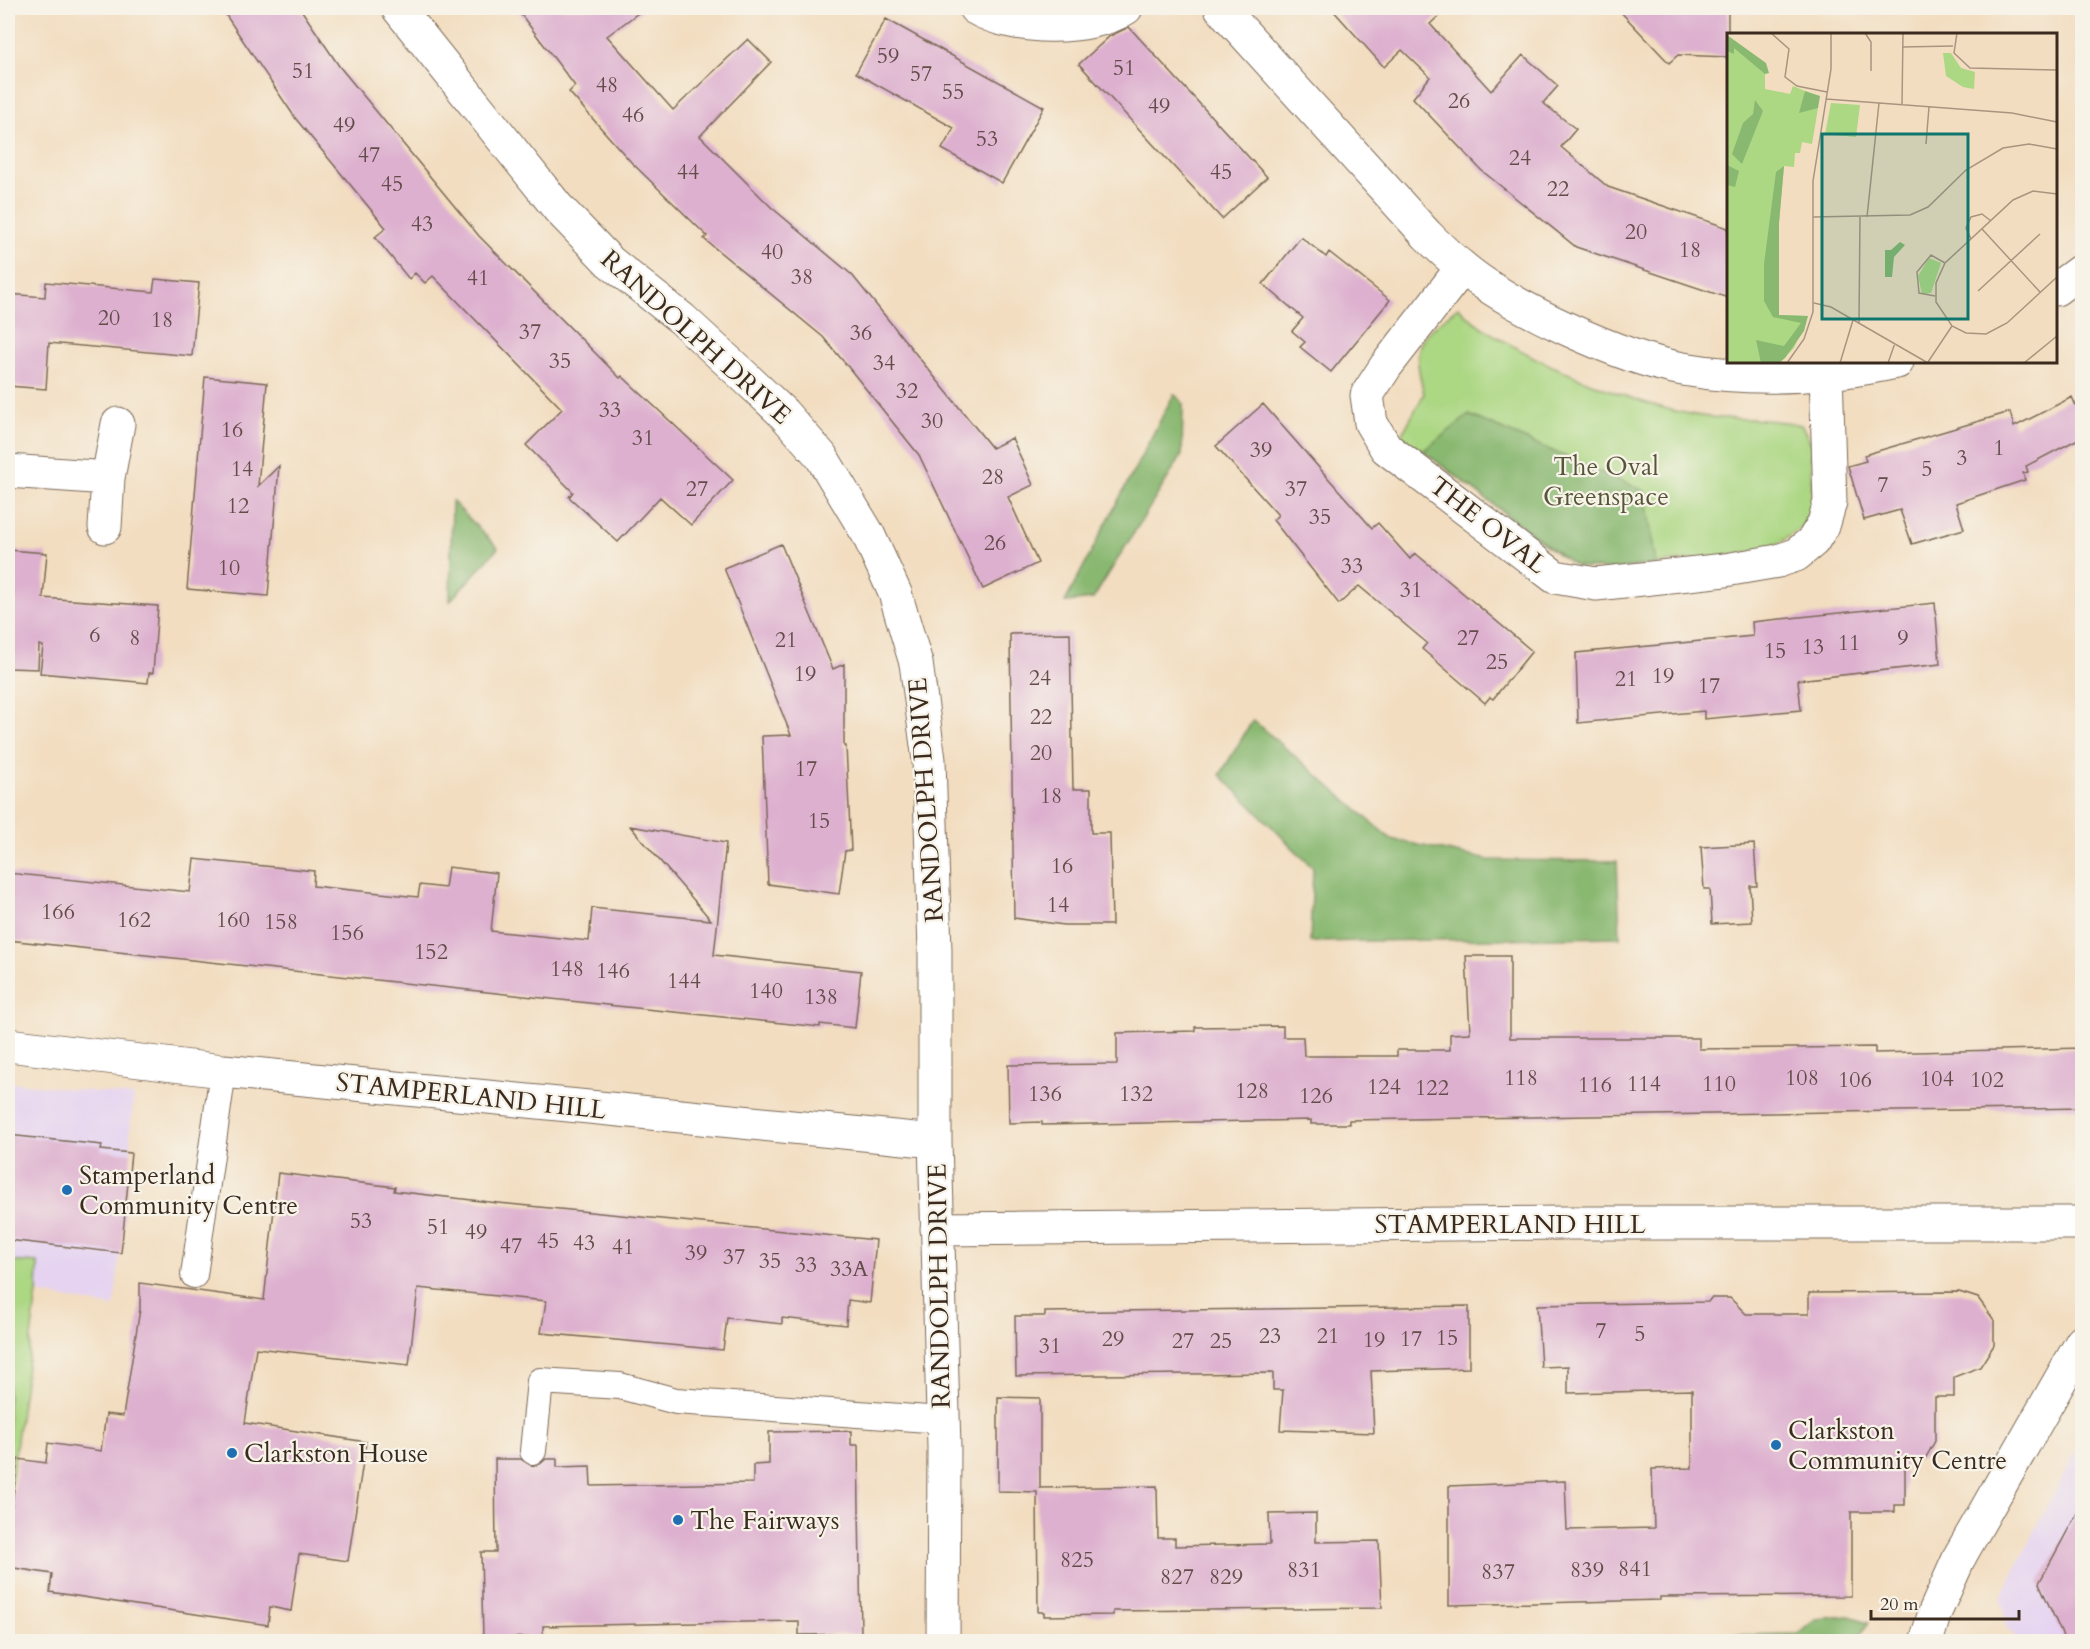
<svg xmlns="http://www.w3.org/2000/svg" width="2090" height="1649" font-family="Cardo,serif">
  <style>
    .built { fill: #e5d3f1 }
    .green { fill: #acd783; stroke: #748050; stroke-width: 1.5 }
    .forest { fill: #89b871; stroke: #627148; stroke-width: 1.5 }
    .building { fill: #ddb0cf }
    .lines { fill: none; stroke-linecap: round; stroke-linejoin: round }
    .service-casing { stroke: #7b6957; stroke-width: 28 }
    .minor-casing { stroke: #7b6957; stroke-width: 35 }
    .service { stroke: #fff; stroke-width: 26 }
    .minor { stroke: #fff; stroke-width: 33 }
    .poi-dot { fill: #1f6fb2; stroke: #f7f3e8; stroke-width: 2 }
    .labels { text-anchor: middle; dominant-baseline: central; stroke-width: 4.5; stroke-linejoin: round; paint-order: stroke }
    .number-label { font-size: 22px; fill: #644c4a }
    .street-label { font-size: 26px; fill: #3b2a1e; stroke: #f7f3e8 }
    .park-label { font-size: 26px; fill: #575537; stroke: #f7f3e8 }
    .poi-label { font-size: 26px; fill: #3b2a1e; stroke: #f7f3e8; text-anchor: start }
    .inset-road { fill: none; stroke: #a9957f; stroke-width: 1.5 }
    .view { fill: #0f766e; fill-opacity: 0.15; stroke: #0f766e; stroke-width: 3 }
    .inset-edge { fill: none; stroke: #3b2a1e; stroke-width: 3 }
  </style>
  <rect width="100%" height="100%" fill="#f7f3e8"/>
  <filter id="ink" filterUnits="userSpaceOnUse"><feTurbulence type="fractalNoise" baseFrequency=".0167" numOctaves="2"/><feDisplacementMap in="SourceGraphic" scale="12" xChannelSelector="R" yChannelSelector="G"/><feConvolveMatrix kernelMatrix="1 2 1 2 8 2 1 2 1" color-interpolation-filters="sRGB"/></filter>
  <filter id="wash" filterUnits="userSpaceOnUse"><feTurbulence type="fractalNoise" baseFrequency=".008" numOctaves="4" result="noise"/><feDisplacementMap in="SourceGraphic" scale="24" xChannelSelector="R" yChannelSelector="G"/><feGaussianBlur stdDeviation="1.35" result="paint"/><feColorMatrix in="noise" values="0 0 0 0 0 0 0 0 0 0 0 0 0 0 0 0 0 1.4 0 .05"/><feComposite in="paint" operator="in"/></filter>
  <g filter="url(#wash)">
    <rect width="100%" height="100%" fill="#f2ddc0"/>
    <path class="built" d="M8,1082L134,1096L130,1133L131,1153L114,1307L37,1293V1264L8,1261Z
      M2082,1439V1641H2022L2007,1628L2001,1597Z"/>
    <path class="green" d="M1458,307C1500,351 1639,408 1701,416C1734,421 1769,417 1801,425L1811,442L1812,508L1806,524L1781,542L1762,551L1610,570L1560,556L1423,451L1400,438L1424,394C1411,342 1417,340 1458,307Z
      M8,1261L38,1263L37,1293L8,1506Z"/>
    <path class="forest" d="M1174,394L1183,403L1182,455L1093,599L1065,602Z
      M1469,415L1645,491L1656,564L1610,570L1575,566L1423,451Z
      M452,501L498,548L450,601Z
      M1253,720L1391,839L1488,860L1617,861L1620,937L1310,942L1313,868L1220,775Z
      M1849,1616L1869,1622L1856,1641H1680V1636L1798,1634L1816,1619Z"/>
    <g id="blocks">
      <path class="building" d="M221,8H300L339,66L479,236L620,378L622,376L733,480L691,525L660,497L618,542L569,497L573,492L526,445L562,409L433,276L425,283L415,273L409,279L375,237L386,228L296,119Z
        M516,8H645L607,36L673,110L748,39L771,62L700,136L771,207L852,275L992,448L1012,438L1033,485L1008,497L1038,563L983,589L919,455L849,368L823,337L704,239L707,236L631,162L569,92L575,86Z
        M1331,8H1447L1430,24L1491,91L1523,55L1558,86L1543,103L1576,129L1561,147L1608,187L1728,228V298L1576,247L1481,170L1413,98L1430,77L1402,50L1384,67Z
        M1617,8H1728V57L1678,55L1669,63Z
        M886,19L1044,107L1002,183L942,149L954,128L856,73Z
        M1129,27L1267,177L1222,219L1079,64L1110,36Z
        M1301,237L1326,257L1329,252L1390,300L1331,372L1300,347L1305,342L1292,331L1303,318L1263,284Z
        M155,279L199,283L192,356L49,343L46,389L8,386V294L45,297L46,282L153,292Z
        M205,377L267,383L258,486L279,466L268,596L187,589Z
        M2072,397L2082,419V437L2026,466L2028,472L2023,473L2025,480L1956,503L1964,529L1912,544L1900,510L1864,520L1848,466L1866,461L1864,455L2010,412L2014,427Z
        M1263,404L1372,528L1378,523L1410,559L1415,553L1532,651L1493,699L1490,697L1485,703L1422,649L1427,643L1359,586L1339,604L1273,520L1278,515L1216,446Z
        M781,544L833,669L844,664V746H846L851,850L845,851L839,894L768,884L762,736L791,735L724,568Z
        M8,550L47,553L43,598L158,606L153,673H149L148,683L40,673L43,646L39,645L38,669L8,668Z
        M1935,603L1940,664L1798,680L1801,710L1704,719V711L1578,723L1576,653L1753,636L1752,622Z
        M1070,633L1073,789H1091V833H1110L1112,925H1064L1014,918L1010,634Z
        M630,826L726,843L714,955L861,971L855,1028L820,1024V1027L607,1005L8,940V873L190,892L194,859L314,871L313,886L418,897L420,885L445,888L448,867L497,873L491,931L589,941L592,908L711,920Z
        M1754,844L1757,886H1750L1752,922L1712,924L1710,889H1704L1701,847Z
        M1466,956H1510V1038H1699V1049L1875,1047V1053L2082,1048V1108L1349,1120V1124H1311V1120L1042,1125V1122L1009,1123L1008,1065L1117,1064V1033L1195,1031V1027L1283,1026V1037H1303L1304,1056H1397V1050H1450V1034L1470,1033Z
        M8,1135L102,1145L101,1150L131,1153L121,1253L8,1240Z
        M278,1173L395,1187L394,1191L498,1203L876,1240L870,1303L848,1300L846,1325L782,1318V1324L727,1318L723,1350L541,1333L546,1301L418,1288L409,1365L256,1348L245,1423L366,1442L348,1561L299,1554L291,1611L270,1607L268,1625L50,1592L52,1574L8,1567V1533L18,1459L46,1463L48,1443L101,1451L106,1414L123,1416L140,1309V1283L264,1300Z
        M1959,1292L1978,1298L1994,1320V1345L1980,1367L1954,1377V1397H1935V1441L1925,1459H1905V1505H1895V1512H1851V1596L1660,1597V1600L1449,1605V1486L1565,1481L1567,1530L1654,1528L1652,1469L1692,1468V1390L1568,1393V1366L1541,1367L1537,1305L1708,1302L1711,1298H1730L1746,1314H1809V1293Z
        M1469,1306V1368L1371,1371L1374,1433L1280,1430L1283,1390H1273V1373L1016,1376L1015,1316H1045V1312Z
        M998,1397L1040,1398V1488L1157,1486L1158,1538H1175V1546L1270,1544L1269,1514L1316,1513V1542L1379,1541L1382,1608L1113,1611V1615L1044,1616V1612H1038L1037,1492L998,1491Z
        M851,1431V1445H858L861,1634L799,1635V1621L543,1626V1637L483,1638L481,1552H496L495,1459H521L532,1466L540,1464L546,1459H557V1467L590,1466L591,1486L753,1483V1465L769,1464V1432Z
        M2082,1504V1641H2065L2039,1583Z"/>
    </g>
  </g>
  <g filter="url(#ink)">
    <use href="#blocks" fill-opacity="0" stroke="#7b6957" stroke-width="1.5"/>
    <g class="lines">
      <defs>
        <path id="service" d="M194,1275L223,1071
          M533,1451L540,1381L620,1386L676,1401L942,1420"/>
        <path id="minor" d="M398,8L558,208L610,262L682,319L745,377L783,413L821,456L868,534L895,593L916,663L929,760L935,951V1141L944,1447L943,1642
          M975,8C1012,30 1090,32 1126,8
          M1221,8L1427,235C1438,246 1449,257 1461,266C1509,307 1621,358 1683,369C1753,381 1828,377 1897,362
          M1462,268L1386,366L1367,395L1371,423L1386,448L1555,577L1596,584L1725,570L1778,561L1796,555L1813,541L1824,523L1830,502L1826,372
          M2056,289L2082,270
          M8,471L108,478
          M105,527L108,478L118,424
          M8,1045L223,1071L935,1141
          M937,1229L1562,1223H2082
          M1926,1642L1935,1612L1961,1554L2082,1342"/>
      </defs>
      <use href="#service" class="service-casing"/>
      <use href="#minor" class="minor-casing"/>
      <use href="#service" class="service"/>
      <use href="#minor" class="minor"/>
    </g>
  </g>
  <g class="poi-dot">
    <circle cx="67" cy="1190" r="6"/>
    <circle cx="1776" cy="1445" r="6"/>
    <circle cx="232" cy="1453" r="6"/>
    <circle cx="678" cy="1520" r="6"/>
  </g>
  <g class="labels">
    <g class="number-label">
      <text x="888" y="56">59</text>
      <text x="1124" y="68">51</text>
      <text x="303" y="71">51</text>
      <text x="921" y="74">57</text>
      <text x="607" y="85">48</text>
      <text x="953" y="92">55</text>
      <text x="1459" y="101">26</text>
      <text x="1159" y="106">49</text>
      <text x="633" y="115">46</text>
      <text x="344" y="125">49</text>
      <text x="987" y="139">53</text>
      <text x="369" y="155">47</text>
      <text x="1520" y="158">24</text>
      <text x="688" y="172">44</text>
      <text x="1221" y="172">45</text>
      <text x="392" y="184">45</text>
      <text x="1558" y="189">22</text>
      <text x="422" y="224">43</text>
      <text x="1636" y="232">20</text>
      <text x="1690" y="250">18</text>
      <text x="772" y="252">40</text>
      <text x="802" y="277">38</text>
      <text x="478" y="278">41</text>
      <text x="109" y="318">20</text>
      <text x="162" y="320">18</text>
      <text x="530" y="332">37</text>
      <text x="861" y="333">36</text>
      <text x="560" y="361">35</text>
      <text x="884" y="363">34</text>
      <text x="907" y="391">32</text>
      <text x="610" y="410">33</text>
      <text x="932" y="421">30</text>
      <text x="232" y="430">16</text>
      <text x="643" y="438">31</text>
      <text x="1999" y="448">1</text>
      <text x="1261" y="450">39</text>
      <text x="1962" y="458">3</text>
      <text x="242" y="469">14</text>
      <text x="1927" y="469">5</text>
      <text x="993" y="477">28</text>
      <text x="1883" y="485">7</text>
      <text x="697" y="489">27</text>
      <text x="1296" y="489">37</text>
      <text x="238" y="506">12</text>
      <text x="1320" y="517">35</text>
      <text x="995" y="543">26</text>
      <text x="1352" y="566">33</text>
      <text x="229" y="568">10</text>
      <text x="1411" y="590">31</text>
      <text x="95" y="635">6</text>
      <text x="135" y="638">8</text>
      <text x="1468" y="638">27</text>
      <text x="1903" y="638">9</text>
      <text x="786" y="640">21</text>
      <text x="1849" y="643">11</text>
      <text x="1813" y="647">13</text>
      <text x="1775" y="651">15</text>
      <text x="1497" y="662">25</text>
      <text x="805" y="674">19</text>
      <text x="1663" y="676">19</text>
      <text x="1040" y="678">24</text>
      <text x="1626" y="679">21</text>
      <text x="1709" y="686">17</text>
      <text x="1041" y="717">22</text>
      <text x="1041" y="753">20</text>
      <text x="806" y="769">17</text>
      <text x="1051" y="796">18</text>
      <text x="819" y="821">15</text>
      <text x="1062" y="866">16</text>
      <text x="1058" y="905">14</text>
      <text x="58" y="912">166</text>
      <text x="134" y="920">162</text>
      <text x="233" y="920">160</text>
      <text x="281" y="922">158</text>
      <text x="347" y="933">156</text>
      <text x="431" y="952">152</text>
      <text x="567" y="969">148</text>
      <text x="613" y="971">146</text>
      <text x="684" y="981">144</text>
      <text x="766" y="991">140</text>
      <text x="821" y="997">138</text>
      <text x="1521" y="1078">118</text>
      <text x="1802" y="1078">108</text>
      <text x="1937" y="1079">104</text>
      <text x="1855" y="1080">106</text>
      <text x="1987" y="1080">102</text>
      <text x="1644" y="1084">114</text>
      <text x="1719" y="1084">110</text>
      <text x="1595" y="1085">116</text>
      <text x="1384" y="1087">124</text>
      <text x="1432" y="1088">122</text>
      <text x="1252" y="1091">128</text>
      <text x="1045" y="1094">136</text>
      <text x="1136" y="1094">132</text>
      <text x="1316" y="1096">126</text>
      <text x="361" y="1221">53</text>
      <text x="438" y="1227">51</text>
      <text x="476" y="1232">49</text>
      <text x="548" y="1241">45</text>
      <text x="584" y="1243">43</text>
      <text x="511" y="1246">47</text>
      <text x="623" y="1247">41</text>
      <text x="696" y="1253">39</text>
      <text x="734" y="1257">37</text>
      <text x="770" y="1261">35</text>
      <text x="806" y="1265">33</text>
      <text x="849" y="1269">33A</text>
      <text x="1601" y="1331">7</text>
      <text x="1640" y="1334">5</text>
      <text x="1270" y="1336">23</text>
      <text x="1328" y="1336">21</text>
      <text x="1447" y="1338">15</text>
      <text x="1113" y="1339">29</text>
      <text x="1411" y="1339">17</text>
      <text x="1374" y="1340">19</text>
      <text x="1183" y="1341">27</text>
      <text x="1221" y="1341">25</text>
      <text x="1050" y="1346">31</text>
      <text x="1077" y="1560">825</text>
      <text x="1635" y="1569">841</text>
      <text x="1304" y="1570">831</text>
      <text x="1587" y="1570">839</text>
      <text x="1498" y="1572">837</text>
      <text x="1177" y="1577">827</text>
      <text x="1226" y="1577">829</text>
    </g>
    <g class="street-label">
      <text transform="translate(696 337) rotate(42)">RANDOLPH DRIVE</text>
      <text transform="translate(1488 525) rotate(38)">THE OVAL</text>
      <text transform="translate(926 800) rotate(-94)">RANDOLPH DRIVE</text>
      <text transform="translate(471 1096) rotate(6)">STAMPERLAND HILL</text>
      <text x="1510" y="1224">STAMPERLAND HILL</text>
      <text transform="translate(939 1286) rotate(-91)">RANDOLPH DRIVE</text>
    </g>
    <g class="park-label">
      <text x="1606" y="466">The Oval<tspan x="1606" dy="30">Greenspace</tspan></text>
    </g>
    <g class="poi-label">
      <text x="79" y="1175">Stamperland<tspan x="79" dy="30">Community Centre</tspan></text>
      <text x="1788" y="1430">Clarkston<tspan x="1788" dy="30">Community Centre</tspan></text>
      <text x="244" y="1453">Clarkston House</text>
      <text x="690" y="1520">The Fairways</text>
    </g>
  </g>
  <g transform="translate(1727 33)">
    <rect width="330" height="330" fill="#f2ddc0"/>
    <path d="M0,4L38,35V56L63,61L66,53L78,58L77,67L91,75L85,111L75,109L73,120H68L67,134L57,133L52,190V282L81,283L67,315L52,330H0ZM216,20H224L234,35L248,39L247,56L236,54L219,43ZM104,70L133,72L129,104L98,101ZM202,225L214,230L204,260L195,261L191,243Z" fill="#acd783"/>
    <path d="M0,2L39,30L42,40L38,41L7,15V21L0,18ZM78,58L93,63L91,75L72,80ZM28,67L36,78L15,131L5,121L16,90L26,81ZM0,132L12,138L8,154L0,152ZM57,133L52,190V282L81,283L77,298L58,325L52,330H34L29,307L57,313L74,290L46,284L37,268V231L49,139ZM173,209L178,212L167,224L165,244H158V217H164Z" fill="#89b871"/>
    <path class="inset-road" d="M44,0L62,16L58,44L70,53L100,59M138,0L144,9V38M230,0L227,20L243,35L330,37M175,14L226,13M99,66L285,80L330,89M175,72L176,0M199,111L202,74M330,161L306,158L286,167L218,230L209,250V269L225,293L239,300L259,301L280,290L330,244M86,184L183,182L201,174L239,137L276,115L302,111L330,116M140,184L152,70M255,196L313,259M244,206L239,195L244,184L255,181L264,188M251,258L313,201M208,263L192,260L190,239L204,222L218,230M87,270L104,274L201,330M132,290L133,184M201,329L225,293M60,330L77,306L86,279V148L104,36V0M113,330L126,287M161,330L168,310M297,330L330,303"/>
    <path class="view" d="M95,101H241V286H95Z"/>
    <rect width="330" height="330" class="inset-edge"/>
  </g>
  <rect width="2090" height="1649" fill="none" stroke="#f7f3e8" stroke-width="30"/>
  <path d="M1871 1610v9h148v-9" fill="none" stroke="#3b2a1e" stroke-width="3"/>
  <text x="1880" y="1610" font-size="18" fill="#3b2a1e" stroke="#f7f3e8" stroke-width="4.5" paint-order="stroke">20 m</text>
</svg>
